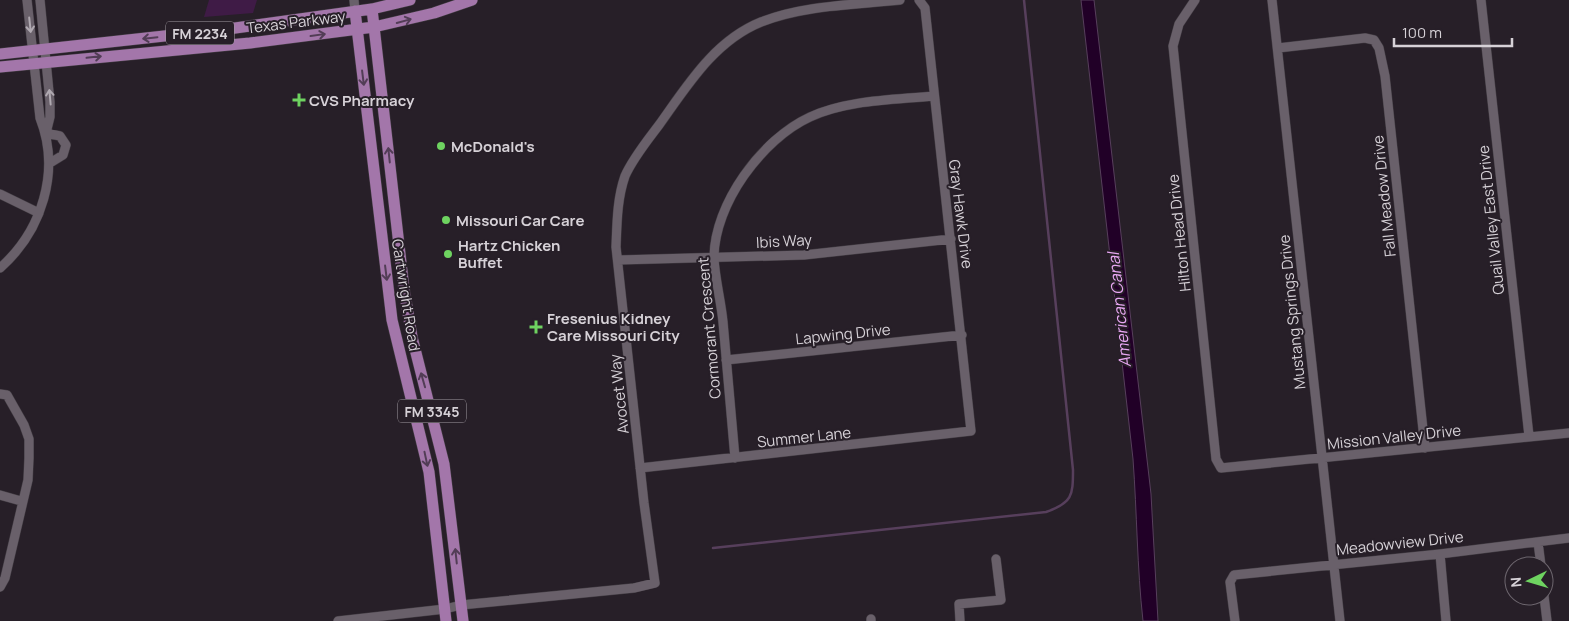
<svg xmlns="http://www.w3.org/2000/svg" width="1569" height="621" font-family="Manrope,sans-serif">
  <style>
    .green { fill: #3f1b46 }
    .water { fill: #210027; stroke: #573f5c }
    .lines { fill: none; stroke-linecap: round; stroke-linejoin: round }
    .stream { stroke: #573f5c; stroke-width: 2.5 }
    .minor-casing { stroke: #433d44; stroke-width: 10 }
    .major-casing { stroke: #433d44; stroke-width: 12 }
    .minor { stroke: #69606a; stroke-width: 9 }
    .major { stroke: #a376aa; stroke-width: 11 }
    .oneway { stroke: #523d56 }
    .oneway2 { stroke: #b0a9b1 }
    .poi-dot { fill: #6ed360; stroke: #271f28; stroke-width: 2 }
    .labels { text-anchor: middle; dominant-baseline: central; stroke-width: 4; stroke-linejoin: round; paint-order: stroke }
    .shield { fill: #271f28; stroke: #a29ca2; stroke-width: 1 }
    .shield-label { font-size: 14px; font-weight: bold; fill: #d6d1d7 }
    .street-label { font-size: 15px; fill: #d6d1d7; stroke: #271f28 }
    .poi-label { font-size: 15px; font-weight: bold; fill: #d6d1d7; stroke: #271f28; text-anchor: start }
    .water-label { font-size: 16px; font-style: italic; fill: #e7a7f2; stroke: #271f28 }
  </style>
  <rect width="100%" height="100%" fill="#271f28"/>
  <path class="green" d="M209,0H257L253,13L204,17Z"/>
  <path class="water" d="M1081,0H1094L1151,494L1158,621H1143C1137,567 1137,513 1133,459Z"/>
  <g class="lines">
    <path class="stream" d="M713,548L1046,512C1072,503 1073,496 1073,470L1024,0"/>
    <defs>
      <path id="minor" d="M40,0L50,102V117L46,133
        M354,0L355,11
        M1195,0L1179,24L1173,46L1216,459L1221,468L1569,433
        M1272,0L1340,621
        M1481,0L1529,436
        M1278,48L1365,38L1374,40L1379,48L1385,76L1425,448
        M46,133L60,136L66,145L63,155L50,163
        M0,194L39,213
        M618,260L804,255L951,239
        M0,268C42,231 61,171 40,118L27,0
        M726,360L962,335
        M0,394L7,395L24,425L29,439V458L28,480L5,578L0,587
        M735,458C731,413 727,368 723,322C721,301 715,279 714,258C714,204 762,139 810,117C847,100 893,100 933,96
        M640,468L971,431L925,8L919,0
        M0,495L21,501
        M1538,542L1541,566
        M1440,554L1446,621
        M1544,596L1547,621
        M871,619V621
        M338,621L445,609L461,605L634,588L655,583L644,503L616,247C617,223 617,199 625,176C633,158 647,141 659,125C687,86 714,41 761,22C804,5 854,5 900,0
        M960,621L959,604L1001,600L996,559
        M1235,621L1230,582L1234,575L1440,554L1569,538"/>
      <path id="major" d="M372,9L404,289L412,337L444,464L463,621
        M355,11L392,320L429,472L446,621
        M0,54L228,29L372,9L410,0
        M0,67L250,43L374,27L434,13L472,0"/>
    </defs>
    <use href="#minor" class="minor-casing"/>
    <use href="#major" class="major-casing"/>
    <use href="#minor" class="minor"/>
    <use href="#major" class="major"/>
  </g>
  <defs><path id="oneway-shaft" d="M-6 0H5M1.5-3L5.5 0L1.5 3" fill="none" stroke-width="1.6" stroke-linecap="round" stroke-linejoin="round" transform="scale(1.25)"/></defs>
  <g class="oneway">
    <use href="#oneway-shaft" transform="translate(404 21) rotate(-15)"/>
    <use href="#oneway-shaft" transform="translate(318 35) rotate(-8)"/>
    <use href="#oneway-shaft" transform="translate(150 38) rotate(174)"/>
    <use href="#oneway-shaft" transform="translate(94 57) rotate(-6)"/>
    <use href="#oneway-shaft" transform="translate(363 78) rotate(83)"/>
    <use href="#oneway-shaft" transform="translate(389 155) rotate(-96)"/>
    <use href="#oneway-shaft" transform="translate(386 273) rotate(83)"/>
    <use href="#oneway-shaft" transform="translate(423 380) rotate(-106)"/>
    <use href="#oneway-shaft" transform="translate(426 459) rotate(78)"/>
    <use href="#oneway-shaft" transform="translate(456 556) rotate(-96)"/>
  </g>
  <g class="oneway2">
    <use href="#oneway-shaft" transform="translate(30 25) rotate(84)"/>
    <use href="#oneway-shaft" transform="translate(50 97) rotate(-95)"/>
  </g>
  <g class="poi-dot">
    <path d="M296.5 92.5h5v5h5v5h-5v5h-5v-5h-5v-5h5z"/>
    <circle cx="441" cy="146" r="5"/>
    <circle cx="446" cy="220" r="5"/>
    <circle cx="448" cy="254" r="5"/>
    <path d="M533.5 319.5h5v5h5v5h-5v5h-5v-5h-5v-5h5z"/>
  </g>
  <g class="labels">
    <g class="shield">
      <rect x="166" y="21.5" width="68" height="23" rx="4"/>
      <rect x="398" y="399.5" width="68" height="23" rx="4"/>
    </g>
    <g class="shield-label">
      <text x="200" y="33">FM 2234</text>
      <text x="432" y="411">FM 3345</text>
    </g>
    <g class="street-label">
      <text transform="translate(296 22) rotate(-7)">Texas Parkway</text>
      <text transform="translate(1384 196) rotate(-96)">Fall Meadow Drive</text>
      <text transform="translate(961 214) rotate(83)">Gray Hawk Drive</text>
      <text transform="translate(1491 220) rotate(-96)">Quail Valley East Drive</text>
      <text transform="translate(1179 233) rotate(-96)">Hilton Head Drive</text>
      <text transform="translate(784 241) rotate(-3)">Ibis Way</text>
      <text transform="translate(406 295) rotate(81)">Cartwright Road</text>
      <text transform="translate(1292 312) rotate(-96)">Mustang Springs Drive</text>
      <text transform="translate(709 328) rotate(-95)">Cormorant Crescent</text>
      <text transform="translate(843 334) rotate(-6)">Lapwing Drive</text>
      <text transform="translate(619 394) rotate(-96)">Avocet Way</text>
      <text transform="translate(804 437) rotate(-6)">Summer Lane</text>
      <text transform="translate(1394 437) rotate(-6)">Mission Valley Drive</text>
      <text transform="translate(1400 543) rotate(-6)">Meadowview Drive</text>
    </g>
    <g class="poi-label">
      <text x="309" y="100">CVS Pharmacy</text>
      <text x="451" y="146">McDonald's</text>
      <text x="456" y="220">Missouri Car Care</text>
      <text x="458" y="245">Hartz Chicken<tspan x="458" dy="17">Buffet</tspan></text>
      <text x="547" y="318">Fresenius Kidney<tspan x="547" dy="17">Care Missouri City</tspan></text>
    </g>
    <g class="water-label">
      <text transform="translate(1119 310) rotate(-96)">American Canal</text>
    </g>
  </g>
  <g transform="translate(1529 581) rotate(265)"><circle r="24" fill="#271f28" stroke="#6d666e"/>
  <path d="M0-4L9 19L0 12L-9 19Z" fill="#6ed360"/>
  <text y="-8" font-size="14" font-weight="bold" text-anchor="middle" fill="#d6d1d7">N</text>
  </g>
  <path d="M1394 38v8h118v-8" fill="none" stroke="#d6d1d7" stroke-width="2.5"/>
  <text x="1402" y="38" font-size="15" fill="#d6d1d7" stroke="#271f28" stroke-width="4" paint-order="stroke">100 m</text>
</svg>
